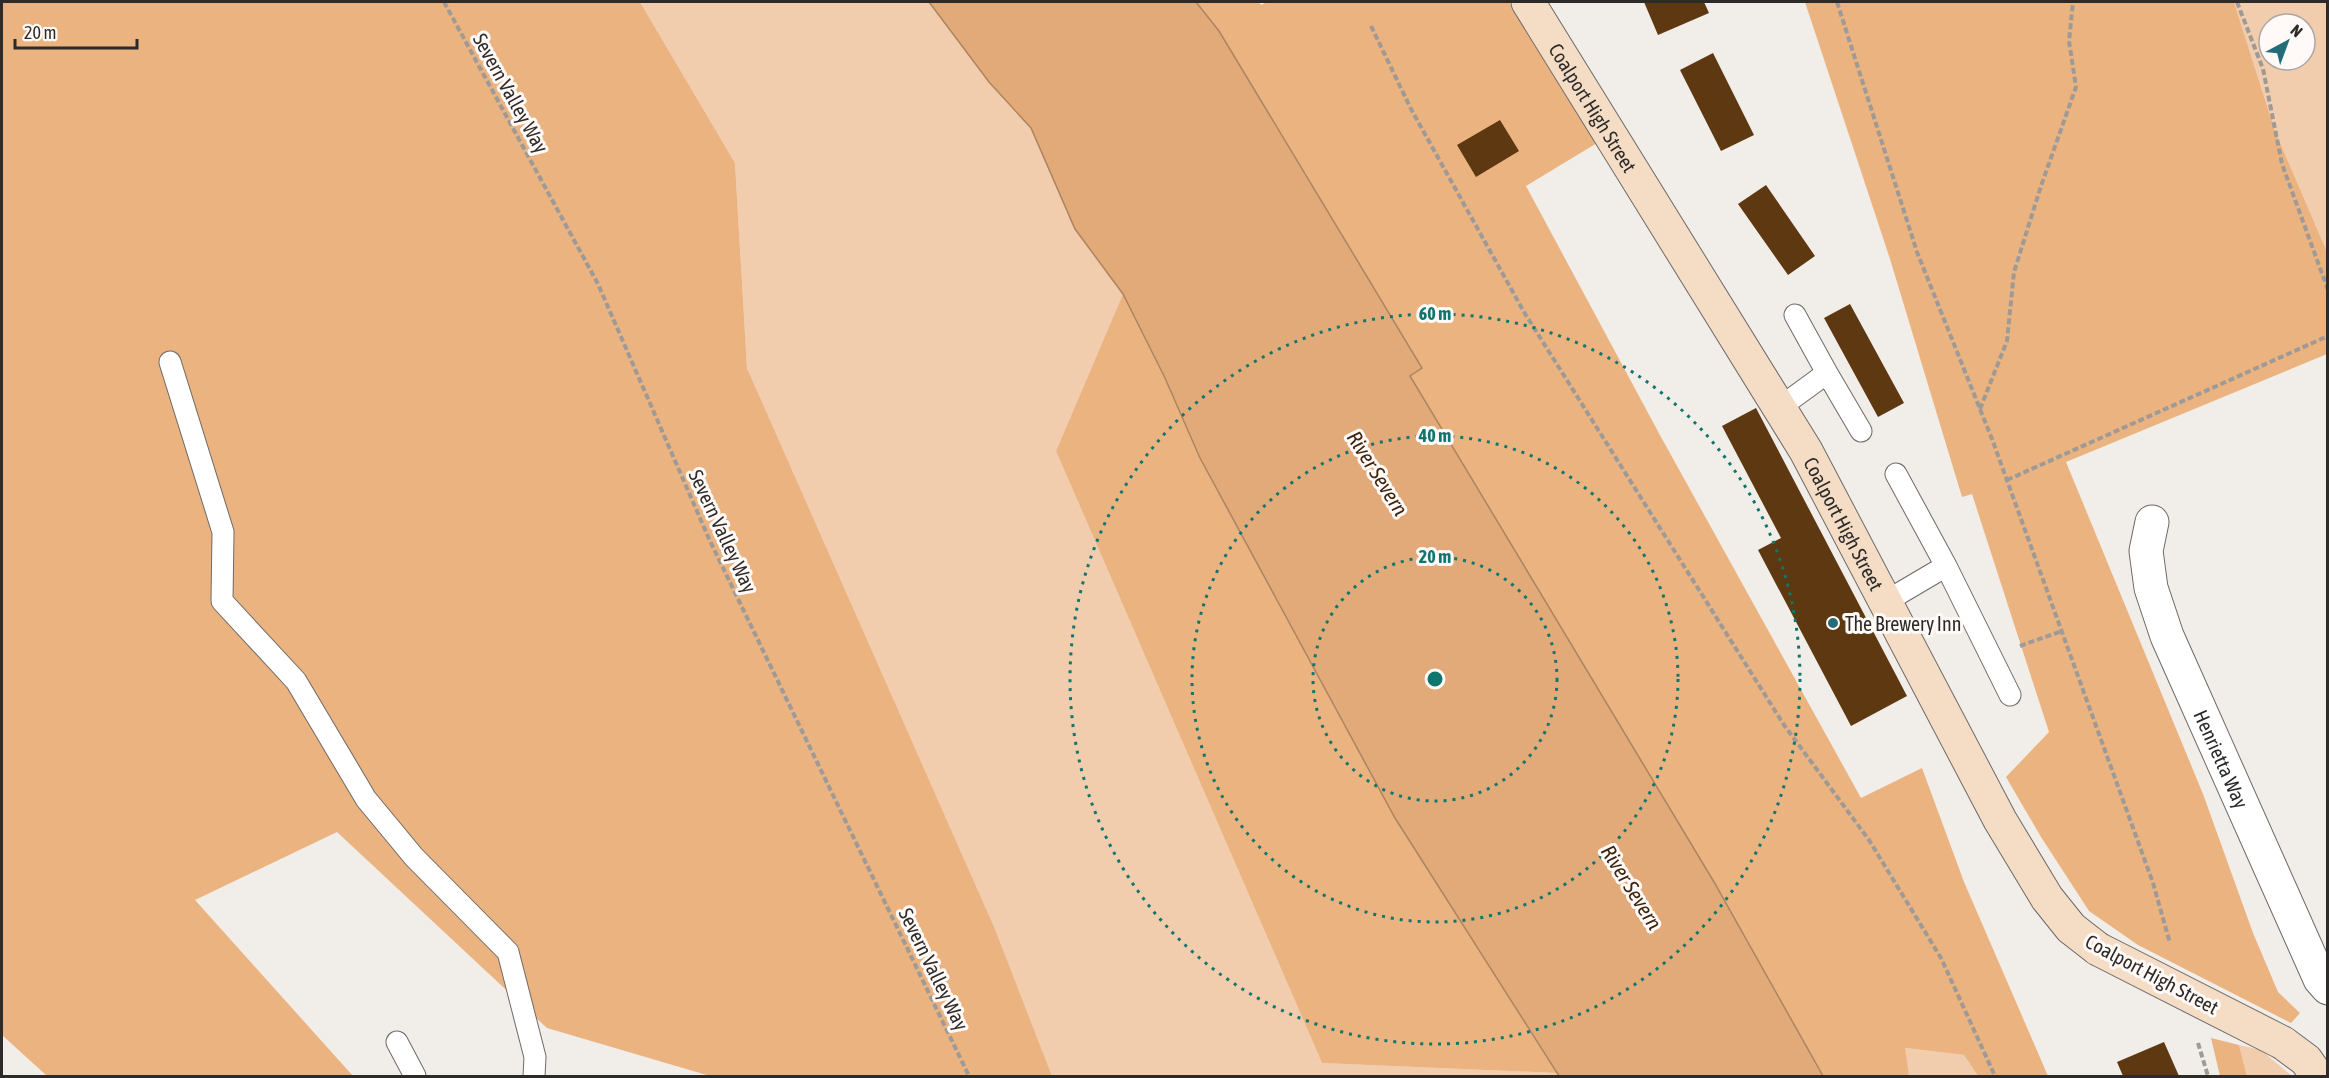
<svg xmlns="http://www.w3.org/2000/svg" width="2329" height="1078" font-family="'Asap Condensed',sans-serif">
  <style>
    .green { fill: #f1ccad; fill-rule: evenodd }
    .forest { fill: #ebb380 }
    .water { fill: #e2aa78; stroke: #ac8461; stroke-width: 1.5 }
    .building { fill: #5d3811 }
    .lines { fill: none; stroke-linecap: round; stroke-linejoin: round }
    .lane-casing { stroke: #6e6a67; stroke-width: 23 }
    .street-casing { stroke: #6e6a67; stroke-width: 35 }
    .secondary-casing { stroke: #6e6a67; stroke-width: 35 }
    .path { stroke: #9d9a97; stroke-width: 4; stroke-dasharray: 6 3; stroke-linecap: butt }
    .lane { stroke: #fff; stroke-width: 21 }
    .street { stroke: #fff; stroke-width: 33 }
    .secondary { stroke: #f5ddc5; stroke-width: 33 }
    .secondary-bridge-casing { stroke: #6e6a67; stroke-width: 35; stroke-linecap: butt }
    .secondary-bridge { stroke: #f5ddc5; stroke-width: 33 }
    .ring { fill: none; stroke: #0f766e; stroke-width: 3; stroke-dasharray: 3 6 }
    .poi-dot { fill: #256c79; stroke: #fffaf7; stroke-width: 2 }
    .labels { text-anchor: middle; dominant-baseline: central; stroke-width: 6; stroke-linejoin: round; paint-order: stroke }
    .street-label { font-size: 20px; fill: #2d2b2a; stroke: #fffaf7 }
    .poi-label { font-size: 20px; fill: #2d2b2a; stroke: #fffaf7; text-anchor: start }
    .water-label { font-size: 21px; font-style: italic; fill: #3c250f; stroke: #fffaf7 }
    .centre { fill: #0f766e; stroke: #fffaf7; stroke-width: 3 }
    .ring-label { font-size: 18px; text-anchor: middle; font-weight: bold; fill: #0f766e; stroke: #fffaf7; stroke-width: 6; stroke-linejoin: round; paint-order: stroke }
  </style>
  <rect width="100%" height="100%" fill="#f1ede9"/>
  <path class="green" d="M640,2H929L989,82L1031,128L1075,229L1123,294L1056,451L1322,1063L1557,1073L1559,1076H1052L995,929L747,368L735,163Z
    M2234,2H2327V252L2275,131ZM2269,24H2305V60H2269Z
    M2239,1045L2261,1050L2292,1076H2247Z
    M1904,1048L1964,1055L1978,1076H1909Z"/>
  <path class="forest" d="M2,2H640L735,163L747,368L995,929L1052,1076H710L547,1028L337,832L195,900L353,1076H47L2,1035Z
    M1196,2H1259L1261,5L1267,2H1509L1597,143L1526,186L1661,437L1861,798L1922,768L1964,882L2048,1076H1978L1964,1055L1905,1048L1909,1076H1823L1714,882L1410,376L1422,368L1219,31Z
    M1805,2H2234L2275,131L2327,252V354L2066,462L2203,794L2253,933L2278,992L2300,1013L2291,1023L2138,945L2089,911L2041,837L2006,777L2049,732L1972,494L1962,497L1890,259Z
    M1123,294L1165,378L1200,458L1395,818L1557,1073L1322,1063L1056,451Z
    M2211,1038L2239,1045L2247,1076H2220Z"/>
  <path class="water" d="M929,2H1196L1219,31L1422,368L1410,376L1714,882L1823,1076H1559L1395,818L1200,458L1165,378L1123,294L1075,229L1031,128L989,82Z"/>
  <path class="building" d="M1644,2H1704L1709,13L1658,35Z
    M1713,53L1754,135L1721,151L1680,70Z
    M1500,120L1519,151L1476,177L1457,145Z
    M1766,185L1815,256L1788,275L1738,204Z
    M1850,304L1904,403L1878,417L1824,318Z
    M1756,408L1907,696L1851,726L1758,550L1781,538L1722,426Z
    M2164,1042L2179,1076H2123L2117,1062Z"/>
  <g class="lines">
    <defs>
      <path id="lane" d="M170,362L223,532L222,601L296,681L366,799L414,857L508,952L535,1057L534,1076
        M1827,373L1861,431
        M1779,408L1827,373L1795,315
        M1946,566L2010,695
        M1885,602L1946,566L1896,474
        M397,1042L415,1076"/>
      <g id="street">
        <path id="s1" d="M2152,522L2146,551L2151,588L2167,636L2320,979L2328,988"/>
      </g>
      <g id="secondary">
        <path id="s2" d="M1528,2L1806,451L2000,820L2047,898L2071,928L2098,949"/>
        <path d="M2283,1043L2306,1060L2317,1076"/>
      </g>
    </defs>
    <use href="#lane" class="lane-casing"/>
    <use href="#street" class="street-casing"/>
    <use href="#secondary" class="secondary-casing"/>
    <path class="path" d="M444,2L598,284L710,541L969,1076
      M1837,2L1917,252L1992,439L2153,883L2170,943
      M2237,2L2263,69L2282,164L2328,290
      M1371,26L1411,109L1524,312L1784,725L1869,840L1941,958L1995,1076
      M1980,409L2007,341L2014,272L2041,186L2076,87L2069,41L2073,2
      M2007,480L2328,336
      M2020,646L2062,631
      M2198,1043L2208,1076"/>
    <use href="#lane" class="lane"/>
    <use href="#street" class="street"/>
    <use href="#secondary" class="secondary"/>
    <defs>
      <path id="secondary-bridge" d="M2098,949L2283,1043"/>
    </defs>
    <use href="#secondary-bridge" class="secondary-bridge-casing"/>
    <use href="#secondary-bridge" class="secondary-bridge"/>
  </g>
  <g class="ring">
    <circle cx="1435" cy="679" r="122"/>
    <circle cx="1435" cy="679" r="243"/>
    <circle cx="1435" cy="679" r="365"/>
  </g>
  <circle class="poi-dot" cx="1833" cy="623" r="6"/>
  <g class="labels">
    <g class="street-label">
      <text transform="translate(511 93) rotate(61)">Severn Valley Way</text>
      <text stroke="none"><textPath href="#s2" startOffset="124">Coalport High Street</textPath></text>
      <text stroke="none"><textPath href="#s2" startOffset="610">Coalport High Street</textPath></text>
      <text transform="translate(723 531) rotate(65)">Severn Valley Way</text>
      <text stroke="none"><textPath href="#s1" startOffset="252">Henrietta Way</textPath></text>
      <text transform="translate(934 969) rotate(64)">Severn Valley Way</text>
      <text transform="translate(2152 974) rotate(28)">Coalport High Street</text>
    </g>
    <g class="poi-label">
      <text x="1845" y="623">The Brewery Inn</text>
    </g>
    <g class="water-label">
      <text transform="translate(1378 473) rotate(58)">River Severn</text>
      <text transform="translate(1632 887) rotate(58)">River Severn</text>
    </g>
  </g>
  <circle cx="1435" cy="679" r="9" class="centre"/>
  <g class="ring-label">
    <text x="1435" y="320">60 m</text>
    <text x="1435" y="442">40 m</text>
    <text x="1435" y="563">20 m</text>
  </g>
  <rect width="2329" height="1078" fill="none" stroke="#2d2b2a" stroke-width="6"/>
  <g transform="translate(2287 42) rotate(41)"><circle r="28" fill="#fffaf7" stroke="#aba7a5" stroke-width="1.5"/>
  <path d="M0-4.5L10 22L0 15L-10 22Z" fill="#256c79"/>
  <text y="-9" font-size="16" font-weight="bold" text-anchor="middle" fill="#2d2b2a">N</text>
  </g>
  <path d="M15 39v9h122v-9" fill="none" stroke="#2d2b2a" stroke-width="3"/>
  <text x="24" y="39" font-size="18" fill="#2d2b2a" stroke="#fffaf7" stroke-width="4.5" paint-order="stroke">20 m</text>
</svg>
